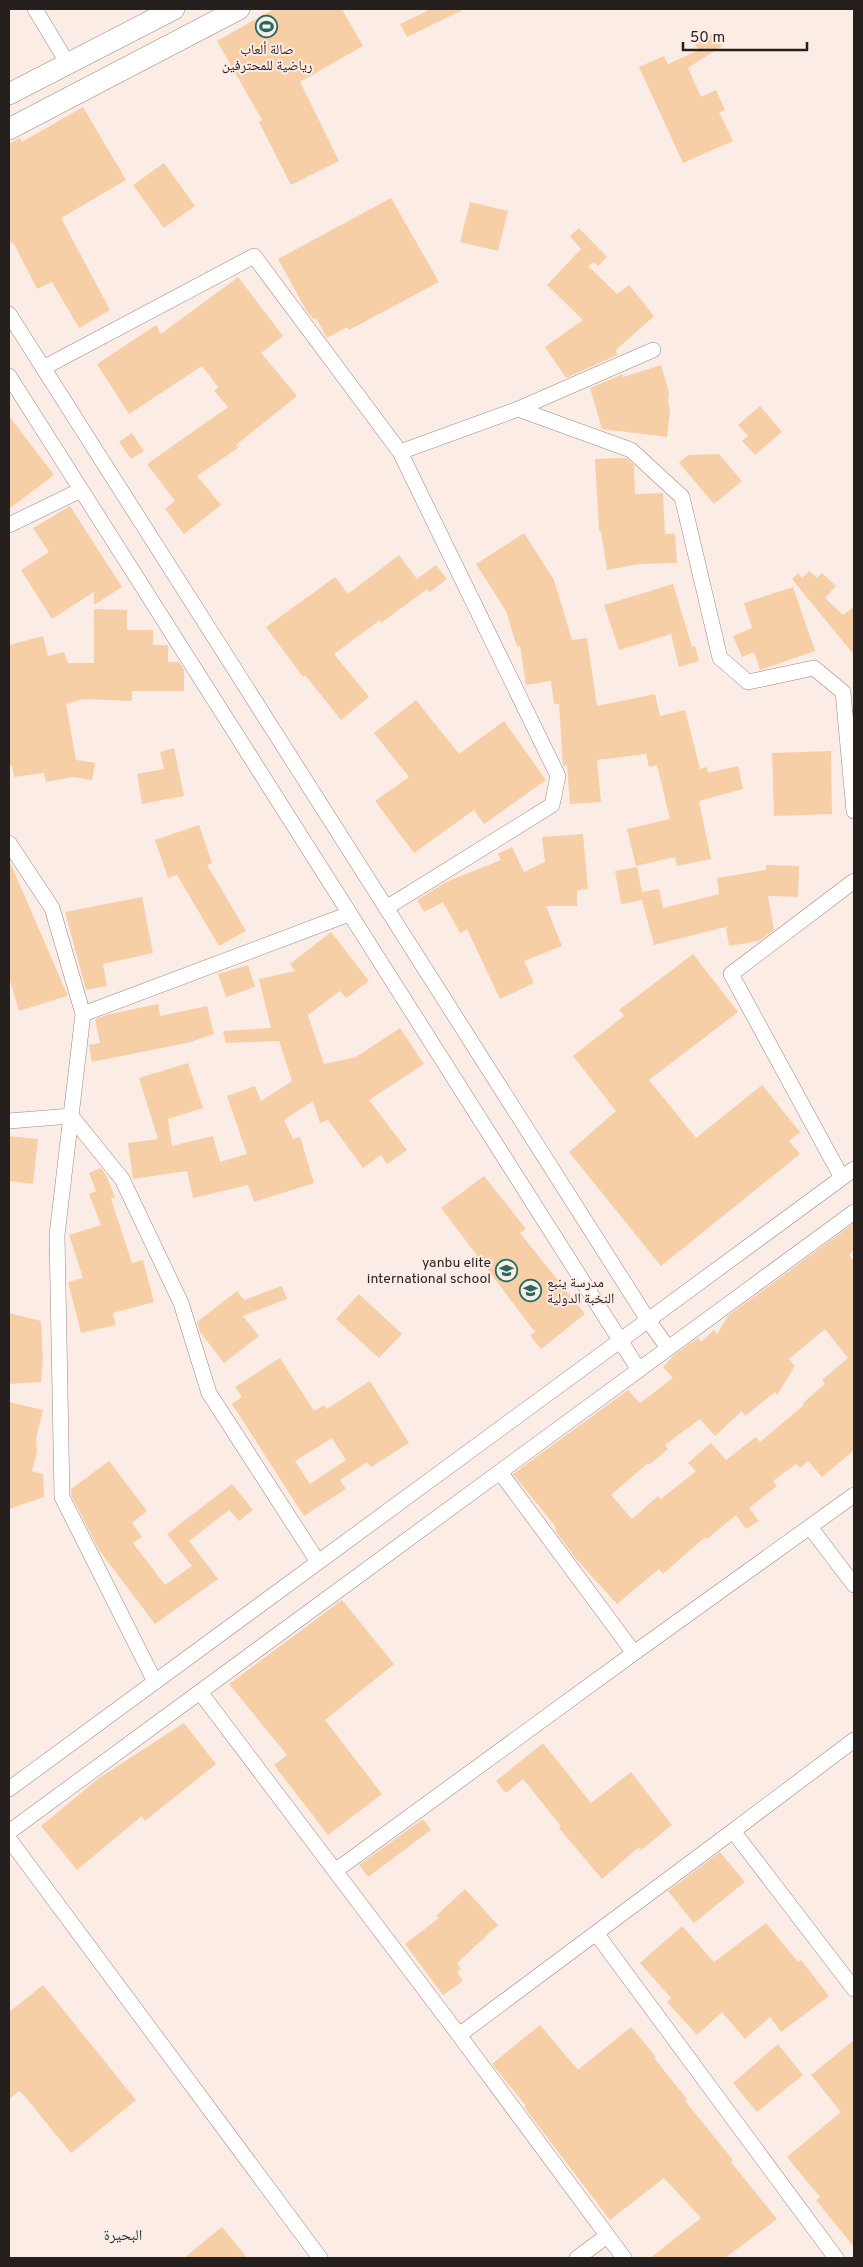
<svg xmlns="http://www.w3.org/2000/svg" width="863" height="2267" font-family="Overpass,'Noto Naskh Arabic',sans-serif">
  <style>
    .building { fill: #f6cfa7; fill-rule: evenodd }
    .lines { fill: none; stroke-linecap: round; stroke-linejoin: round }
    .minor-casing { stroke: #978883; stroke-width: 16 }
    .secondary-casing { stroke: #978883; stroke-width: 22 }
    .minor { stroke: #fff; stroke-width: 15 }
    .secondary { stroke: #fff; stroke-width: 21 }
    .labels { text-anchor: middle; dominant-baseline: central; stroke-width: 4; stroke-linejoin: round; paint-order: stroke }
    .poi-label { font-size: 14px; fill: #251f1d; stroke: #fcece6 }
    .neighbourhood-label { font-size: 15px; fill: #193933; stroke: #fcece6 }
  </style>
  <rect width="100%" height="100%" fill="#fcece6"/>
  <path class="building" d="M274,9H342L363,46L300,82L339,161L291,185L259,122L262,120L217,41Z
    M431,9H465L407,37L400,24Z
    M713,33L722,46L688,68L701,97L716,90L725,110L719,112L733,141L683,163L639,67L664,56L668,64L699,50L695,45Z
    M83,107L126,180L61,218L110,310L79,328L52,282L37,289L13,242L9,244V144L20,138L22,142Z
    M164,163L195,206L164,228L133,185Z
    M391,198L439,282L349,330L347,327L327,338L316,318L313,319L306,310L278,259Z
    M470,202L508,211L498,251L460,242Z
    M579,228L607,257L598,266L594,262L588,266L617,294L629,285L654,316L616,350L617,355L566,378L545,347L583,320L547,285L581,249L570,236Z
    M238,277L283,336L261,353L297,396L236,445L238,448L197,476L221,505L184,534L165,509L175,501L147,464L228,407L214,391L218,387L202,366L129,414L97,364L156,325L161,334Z
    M661,365L669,393L668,402L670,410L667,437L602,429L590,388L623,374V377Z
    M760,406L782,432L755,455L742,441L748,436L738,425Z
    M9,416L54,475L9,509Z
    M132,433L144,451L131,459L119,442Z
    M719,454L742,481L714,504L679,463L688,455Z
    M626,458L634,465L635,494L663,493L665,534H675L677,563L639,564L607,570L601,531H599L595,459Z
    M70,506L122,587L94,605V592L52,619L21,570L49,552L33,528Z
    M524,533L554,580L572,640L587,638L597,706L655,694L660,716L685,710L700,769L707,767L708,773L738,766L743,789L699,801L711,859L677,866L675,857L636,866L627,829L670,819L657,765L649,767L646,754L597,760L601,802L570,804L567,765L563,766L559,704H554L551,681L526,685L520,646L517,647L506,611L476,564Z
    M399,555L417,579L436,565L447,579L430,592L427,589L381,623L380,620L334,654L369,697L341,720L305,675L303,677L266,627L335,577L348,594Z
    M809,571L817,578L822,573L836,586L825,598L843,615L854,607V655L792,579L798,573L802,578Z
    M673,584L692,647L695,646L699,661L679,667L671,634L619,650L604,605Z
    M793,587L815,651L760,670L754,652L742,657L733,636L752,628L744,603Z
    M94,609L127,610V630H153V645H168V662H179L184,670V691H132V701L84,699L66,704L76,760L95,763L92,780L73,777L46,782L44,773L14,777L12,765H9V645L43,636L48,656L64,652L68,663H94Z
    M416,700L459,754L504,721L546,780L484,824L474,810L414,853L375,801L409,777L374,733Z
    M174,748L184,796L142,804L137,774L164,769L160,752Z
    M831,751L832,814L774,816L772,753Z
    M199,825L212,863L207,865L246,931L219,946L177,875L168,878L155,840Z
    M583,834L588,889L577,890V906H546L562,946L524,961L534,983L500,999L467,929L460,933L443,902L424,912L417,900L446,882L501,860L498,854L512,847L524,872L545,862L542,837Z
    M9,860L67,994V996L19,1011L9,977Z
    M766,865L799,866L798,897L768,896L774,930L759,941L729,946L726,928L729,926L654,945L642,900L621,904L615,871L637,867L642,892L659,889L663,908L719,894L717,878L766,870Z
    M142,897L153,953L103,964L107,986L86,990L65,912Z
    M331,932L369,981L346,998L340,991L308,1015L324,1064L356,1057L400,1028L424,1064L369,1100L407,1150L387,1164L381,1155L363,1168L328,1120L320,1123L313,1101L284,1120L293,1139L300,1137L314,1183L254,1202L248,1185L193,1198L187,1171L133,1179L128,1143L158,1139L139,1078L188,1063L203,1108L168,1119L172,1146L213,1136L220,1162L247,1154L227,1096L255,1086L261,1101L292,1081L279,1041L226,1043L223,1031L271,1028L259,979L295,971L290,964Z
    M693,954L738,1012L649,1080L696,1138L762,1085L800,1132L789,1141L800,1154L661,1266L569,1152L616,1111L573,1056L624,1016L619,1010Z
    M248,965L255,987L226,997L218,974Z
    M158,1004L160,1016L207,1006L214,1034L191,1042L92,1062L89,1045L100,1043L95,1019L110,1014Z
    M9,1136L38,1139L33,1184L9,1181Z
    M101,1168L106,1175L115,1197L111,1199L132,1263L143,1260L154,1302L113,1313L116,1325L81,1333L68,1282L83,1278L69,1235L101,1225L89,1194L96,1191L89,1173Z
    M484,1176L526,1229L520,1233L585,1314L541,1349L530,1335L535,1332L441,1208Z
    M854,1223V1250L849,1255L854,1262V1450L822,1477L808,1461L800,1468L796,1464L773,1481L777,1486L749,1508L759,1521L746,1529L736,1515L707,1539L705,1537L663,1574L659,1569L617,1604L576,1559L556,1532L555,1526L513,1474L628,1390L640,1403L673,1378L663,1367L674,1355L698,1338L701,1342L714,1330L717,1334L728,1316ZM825,1329L848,1358L822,1380L825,1384L803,1403L804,1405L760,1442L756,1437L726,1460L711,1443L688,1463L696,1471L661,1499L658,1496L632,1519L611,1495L648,1463L649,1465L668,1449L665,1445L700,1419L715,1436L742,1411L745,1416L775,1392L777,1395L795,1366L789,1359Z
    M282,1286L287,1299L243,1316L259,1336L224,1363L200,1332L197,1322L237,1291L244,1300Z
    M359,1294L402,1334L379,1358L336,1319Z
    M9,1313L41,1321L43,1360L41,1382L9,1384Z
    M280,1358L314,1411L324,1405L327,1409L370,1381L409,1443L371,1467L367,1462L340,1480L346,1489L304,1516L232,1404L242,1397L235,1387ZM332,1438L346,1460L310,1484L295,1461Z
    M9,1402L43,1410L36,1438L37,1452L32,1471L43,1474L44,1497L9,1509Z
    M109,1461L147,1511L132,1523L142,1537L133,1543L165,1585L192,1566L167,1534L232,1484L253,1510L239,1521L229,1510L189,1541L218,1579L155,1624L99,1550L71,1495V1489Z
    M342,1600L394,1664L325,1720L382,1794L328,1835L274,1765L287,1755L229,1684Z
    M184,1723L216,1764L145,1821L142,1816L77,1870L41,1826L99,1778Z
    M543,1743L591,1803L631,1772L672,1825L641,1850L639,1847L602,1879L559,1828L561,1826L523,1779L506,1793L496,1781Z
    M423,1819L431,1830L368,1877L359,1865Z
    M720,1852L745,1882L694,1923L668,1891Z
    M465,1889L498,1925L457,1963L461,1969L457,1972L463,1981L443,1995L405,1944L439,1918L436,1916Z
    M766,1923L798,1962L801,1960L829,1996L781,2032L770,2017L745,2039L722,2012L697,2035L667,2002L671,1998L640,1963L682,1926L714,1962Z
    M43,1985L136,2100L71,2153L22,2093L19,2091L9,2099V2012Z
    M540,2025L578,2070L631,2027L656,2057L654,2058L687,2099L685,2101L733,2160L731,2162L777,2219L725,2258H650L701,2218L664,2178L610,2220L524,2107L526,2106L492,2064Z
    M854,2040V2247L816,2200L820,2197L787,2157L841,2112L811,2075Z
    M778,2044L803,2075L757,2112L733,2083Z
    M222,2227L247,2258H184Z"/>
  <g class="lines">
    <defs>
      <path id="minor" d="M35,9L68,64
        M9,314L648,1320L668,1348
        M43,368L254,256L400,452L518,409L631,450L682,497L720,658L748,682L814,668L843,692L854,811
        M9,376L639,1370
        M518,409L653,350
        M9,525L81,490
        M9,843L52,908L83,1014L57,1235L62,1497L155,1682
        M386,908L552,805L558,776L400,452
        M83,1014L349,914
        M9,1121L71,1116L122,1179L181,1303L209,1393L318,1562
        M842,1178L731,974L854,881
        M500,1472L634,1653
        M810,1527L854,1585
        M200,1692L459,2035L733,1831L854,1989
        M9,1789L854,1169
        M733,1831L854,1740
        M9,1832L854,1212
        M9,1839L320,2258
        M335,1871L634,1653L854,1495
        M596,1933L836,2258
        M459,2035L624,2258
        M577,2258L607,2236"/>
      <path id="secondary" d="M9,94L174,9
        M9,129L239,9"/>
    </defs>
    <use href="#minor" class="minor-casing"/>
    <use href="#secondary" class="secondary-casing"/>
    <use href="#minor" class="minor"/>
    <use href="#secondary" class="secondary"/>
  </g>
  <defs>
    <symbol id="stadium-ring" viewBox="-11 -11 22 22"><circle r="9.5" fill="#fcece6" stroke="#246b5f" stroke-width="1.5"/><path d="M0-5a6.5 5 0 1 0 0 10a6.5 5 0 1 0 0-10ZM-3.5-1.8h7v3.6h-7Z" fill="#246b5f"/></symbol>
    <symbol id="school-ring" viewBox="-11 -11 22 22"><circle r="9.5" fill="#fcece6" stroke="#246b5f" stroke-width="1.5"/><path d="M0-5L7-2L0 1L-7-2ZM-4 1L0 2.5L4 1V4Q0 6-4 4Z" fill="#246b5f"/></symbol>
  </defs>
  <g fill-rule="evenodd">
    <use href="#stadium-ring" x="254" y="14" width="25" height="25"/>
    <use href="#school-ring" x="494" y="1258" width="25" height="25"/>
    <use href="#school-ring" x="518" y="1278" width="25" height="25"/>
  </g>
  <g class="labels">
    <g class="poi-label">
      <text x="267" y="50">صالة ألعاب<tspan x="267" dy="16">رياضية للمحترفين</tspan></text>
      <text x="491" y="1263" text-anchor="end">yanbu elite<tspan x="491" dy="16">international school</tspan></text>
      <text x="547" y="1283" text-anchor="start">مدرسة ينبع<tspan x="547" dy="16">النخبة الدولية</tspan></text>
    </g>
    <g class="neighbourhood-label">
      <text x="123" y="2236">البحيرة</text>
    </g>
  </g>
  <rect width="863" height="2267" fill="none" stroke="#251f1d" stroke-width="20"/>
  <path d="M683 42v8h124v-8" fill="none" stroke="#251f1d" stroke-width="2.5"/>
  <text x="690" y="42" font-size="15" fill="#251f1d" stroke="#fcece6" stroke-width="4" paint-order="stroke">50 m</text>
</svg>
